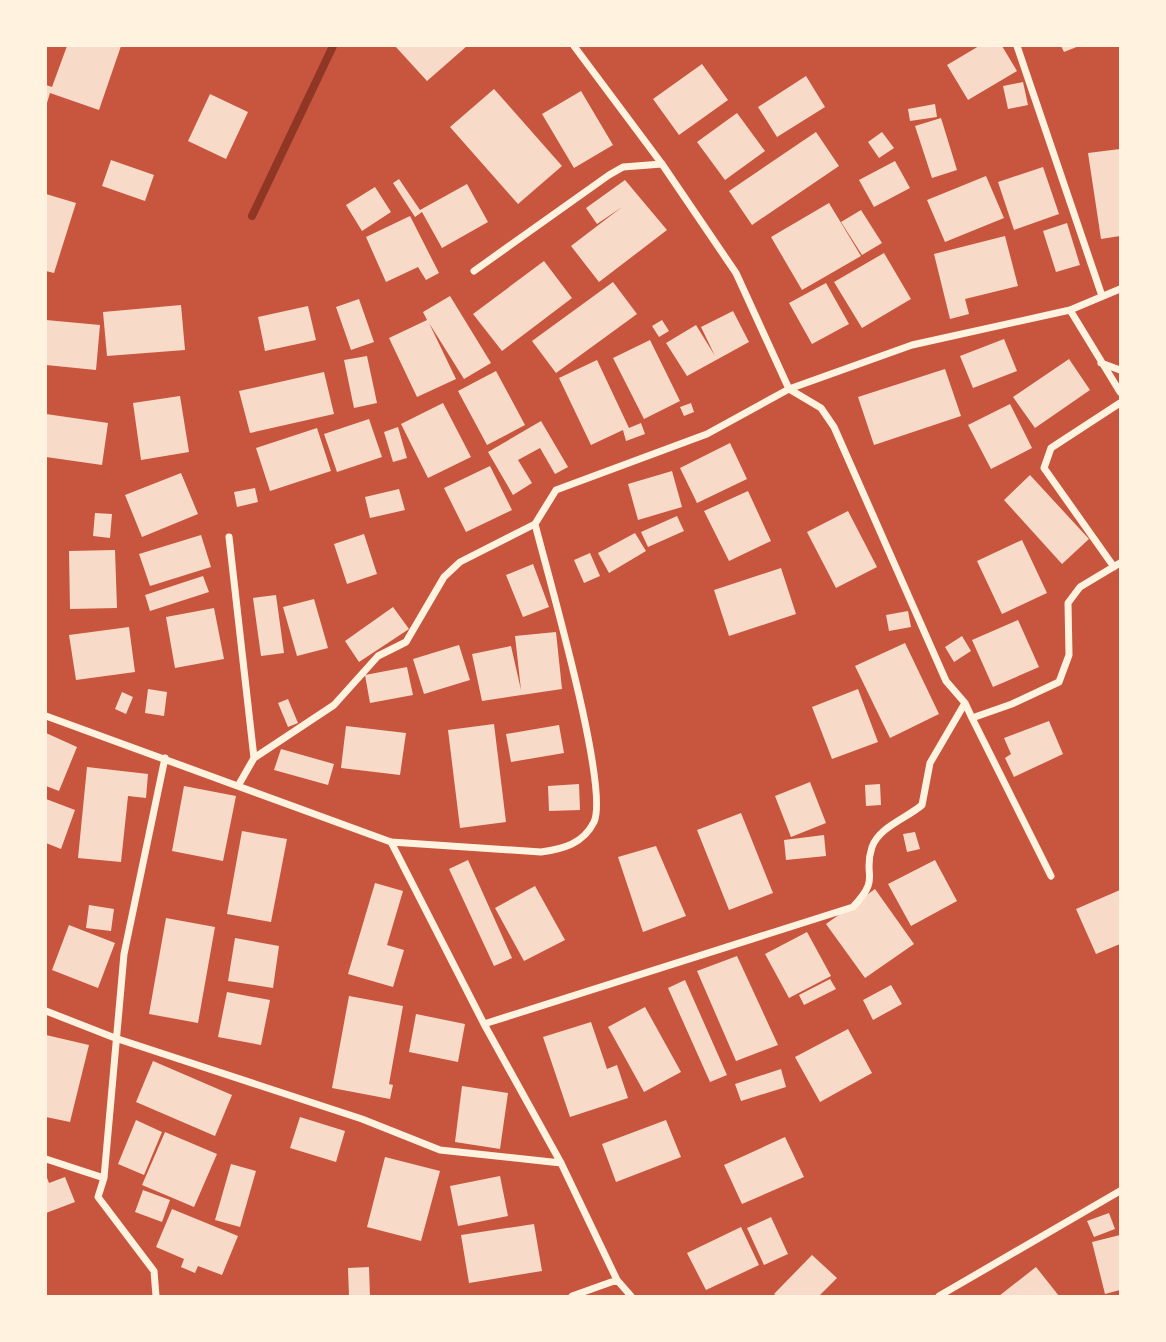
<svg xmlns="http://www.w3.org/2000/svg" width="1166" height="1342" font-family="'Archivo Narrow',sans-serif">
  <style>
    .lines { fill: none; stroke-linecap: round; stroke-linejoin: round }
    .stream { stroke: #8f3625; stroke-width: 8 }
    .building { fill: #f7dbc8 }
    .minor { stroke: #fff3e0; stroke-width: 7 }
  </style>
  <rect width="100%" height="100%" fill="#c8553d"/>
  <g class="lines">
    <path class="stream" d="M252,216L333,46"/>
  </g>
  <path class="building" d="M67,46H121L99,110L50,93L46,106V85L52,87Z
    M395,46H467L427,81Z
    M979,46H1002L1017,71L968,100L947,65Z
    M1061,46H1079L1064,52Z
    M702,64L728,100L679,135L653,99Z
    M806,76L825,107L777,137L758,107Z
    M1023,82L1028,105L1008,109L1003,86Z
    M494,89L562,166L518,204L450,127Z
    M581,91L613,145L574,168L542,114Z
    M210,94L248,112L226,159L188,141Z
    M935,104L937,117L910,121L908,109Z
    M737,113L765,151L725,180L697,142Z
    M941,118L957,170L932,178L915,126Z
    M816,132L839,166L752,225L729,191Z
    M882,132L894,148L879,158L868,142Z
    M1120,149V236L1101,239L1088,153Z
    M111,160L154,175L145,201L102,186Z
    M895,161L910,188L874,207L859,180Z
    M1043,167L1059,214L1014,230L998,182Z
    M986,176L1004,218L945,242L927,200Z
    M399,179L420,210L467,184L488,222L442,248L422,212L415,217L393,183Z
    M625,180L667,230L599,282L571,246L622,207L597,224L586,208Z
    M375,187L391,212L362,231L346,205Z
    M46,194L76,203L54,273L46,271Z
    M829,203L861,256L802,290L771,237Z
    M861,210L882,243L862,255L841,222Z
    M410,216L439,273L426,280L418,267L386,282L366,237Z
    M1067,223L1080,265L1056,272L1043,231Z
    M1005,236L1018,286L965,299L969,314L950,319L934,254Z
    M884,253L911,299L862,328L834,282Z
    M544,261L572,298L502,351L473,314Z
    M613,282L637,314L556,373L532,341Z
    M826,283L849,324L812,344L789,303Z
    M450,296L491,363L464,379L429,323L456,379L417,397L389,338L427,320L423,312Z
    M359,299L374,342L351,350L336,307Z
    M181,305L185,350L107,356L103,312Z
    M308,306L316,340L265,351L258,317Z
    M733,311L749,342L687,376L666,343L696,325L715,356L701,327Z
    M46,320L100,325L96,370L46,365Z
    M662,320L669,331L659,337L652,326Z
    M1004,339L1017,371L973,388L960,356Z
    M650,340L680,401L644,419L613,358Z
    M367,356L377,403L354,408L344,360Z
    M1069,359L1090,390L1035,428L1013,397Z
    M597,360L629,428L641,423L645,434L626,441L623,430L591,445L559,378Z
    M945,369L961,416L874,445L858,397Z
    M496,371L525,425L487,445L458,391Z
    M324,372L334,414L250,433L239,391Z
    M180,396L189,452L141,460L133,403Z
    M443,403L471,457L428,478L401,424Z
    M691,403L694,412L684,416L680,407Z
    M1010,404L1032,448L991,469L968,425Z
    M46,414L108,423L102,465L46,457Z
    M369,419L382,457L337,472L324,434Z
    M541,421L568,467L555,474L540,448L518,460L532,483L513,495L488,452Z
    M398,427L407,458L393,462L384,432Z
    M317,428L331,471L270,491L256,448Z
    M730,443L747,479L697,503L680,468Z
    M490,466L512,510L466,532L444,488Z
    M672,471L682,507L638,520L628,484Z
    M181,473L198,514L142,537L125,495Z
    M1030,475L1089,539L1062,564L1004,500Z
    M255,488L258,502L237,507L234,492Z
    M399,489L405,510L370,518L365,497Z
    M748,491L771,541L729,561L704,511Z
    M848,511L877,567L836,588L807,532Z
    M95,513L112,514L110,538L93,536Z
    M677,516L684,531L648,547L641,532Z
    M635,533L646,551L609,573L598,553Z
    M364,534L377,574L347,584L334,544Z
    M201,535L211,567L150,586L139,554Z
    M1022,540L1047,593L1002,614L977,561Z
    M115,550L117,608L70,609L69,551Z
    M590,553L600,576L584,583L574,560Z
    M533,564L549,607L523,617L506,575Z
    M781,568L796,614L729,636L714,590Z
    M203,576L209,592L150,611L145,595Z
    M276,595L284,653L261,656L253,598Z
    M314,599L328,648L297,656L283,607Z
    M393,607L409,629L359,662L345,641Z
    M214,608L224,659L175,668L166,617Z
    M908,611L911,627L889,631L886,615Z
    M1018,620L1039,667L993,687L972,640Z
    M129,627L135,672L76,680L69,635Z
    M556,632L562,689L482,701L472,654L511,646L521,690L515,636Z
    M962,636L971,651L954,662L945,647Z
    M905,643L939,714L890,738L855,666Z
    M459,645L470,680L424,694L413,659Z
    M407,667L413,695L370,703L365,675Z
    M148,689L167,692L164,716L145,713Z
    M858,689L878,742L832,759L812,707Z
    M122,692L133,697L126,714L115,709Z
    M288,699L298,723L288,727L278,703Z
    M1049,721L1063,754L1014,777L1005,758L1011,754L1004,738Z
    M494,724L506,822L460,828L448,730Z
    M559,725L564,753L511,762L506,734Z
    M346,726L406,733L400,775L341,768Z
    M46,733L77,747L59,791L46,786Z
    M281,749L334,764L328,785L274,770Z
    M87,767L148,774L146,798L128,796L121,862L78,858Z
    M810,782L826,823L791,837L775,796Z
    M579,784L580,810L549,811L548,786Z
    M880,784L881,805L866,806L865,785Z
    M184,786L236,796L223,861L172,851Z
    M46,799L75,810L61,849L46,843Z
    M741,813L773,893L729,910L697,830Z
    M242,831L287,839L271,922L227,914Z
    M915,832L920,849L907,852L903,834Z
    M824,835L826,856L786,860L784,840Z
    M656,846L686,916L643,932L618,857Z
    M468,860L512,958L494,966L449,869Z
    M935,860L957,901L911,926L888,884Z
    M375,883L403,891L387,945L404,950L393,987L348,974Z
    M535,886L565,940L524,961L495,908Z
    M875,889L914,944L865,978L826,924Z
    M1120,890V944L1096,954L1076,909Z
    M89,905L114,909L111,931L86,928Z
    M166,918L215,927L198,1023L149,1014Z
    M69,925L115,943L98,988L52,970Z
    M807,932L831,976L789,998L765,954Z
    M235,938L279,946L273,988L228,981Z
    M737,956L778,1045L736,1061L697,971Z
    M830,979L836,989L804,1005L799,995Z
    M685,980L727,1075L710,1082L668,988Z
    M891,985L902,1004L873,1020L863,1000Z
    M227,992L270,1000L261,1045L218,1037Z
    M349,996L403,1006L389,1084L393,1085L390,1099L332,1088Z
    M645,1007L681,1072L644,1092L608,1027Z
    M416,1014L465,1024L458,1062L409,1052Z
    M591,1022L607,1069L617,1065L628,1098L570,1117L543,1037Z
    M848,1029L872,1073L820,1102L795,1057Z
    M46,1035L89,1045L70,1122L46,1117Z
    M153,1061L232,1095L215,1136L136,1102Z
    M781,1069L786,1087L741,1101L735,1084Z
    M462,1086L508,1093L500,1149L455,1142Z
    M300,1117L345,1131L336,1162L290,1148Z
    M136,1120L162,1132L144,1175L118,1164Z
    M666,1120L681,1157L616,1182L602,1144Z
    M165,1132L217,1154L194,1207L142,1185Z
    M785,1137L804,1177L742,1204L724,1165Z
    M385,1157L440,1171L421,1241L367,1227Z
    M231,1164L256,1171L240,1227L215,1220Z
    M46,1175L49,1183L65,1177L75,1202L46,1213Z
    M500,1176L508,1216L458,1226L450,1186Z
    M143,1190L170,1200L162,1222L135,1212Z
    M172,1209L238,1236L222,1275L198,1266L195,1273L181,1267L184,1259L156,1247Z
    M1109,1213L1115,1229L1094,1237L1087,1221Z
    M771,1217L788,1254L764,1265L747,1228Z
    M534,1224L542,1271L469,1283L461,1235Z
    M741,1227L759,1265L706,1290L687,1253Z
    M1120,1235V1290L1105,1294L1092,1242Z
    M812,1255L837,1278L819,1296H777L774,1294Z
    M369,1267L370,1296H349L348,1268Z
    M1036,1267L1059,1296H999Z"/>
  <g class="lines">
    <path class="minor" d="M574,46L662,164L736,273L789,389L821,408L834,427L946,681L965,703L972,718L1012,704L1059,682L1069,655L1068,603L1080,587L1120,563
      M1017,46L1102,296
      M474,271L609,175L623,167L662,164
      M1070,310L1120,392
      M1101,363L1120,370
      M229,537L254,758
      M1114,567L1044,468L1051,448L1120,403
      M46,716L391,842L541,852C563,849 583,844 594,822C610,787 547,572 535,524
      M972,718L1051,876
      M238,786L254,758L334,705L378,656L406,642L444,577L460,562L535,524L556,490L707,434L789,389L912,345L1070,310L1120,289
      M391,842L484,1024L561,1163L617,1280L631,1296
      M46,1011L115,1038L362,1119L440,1150L561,1163
      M484,1024L853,907C882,876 862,877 872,847C879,827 907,818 922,805L930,763L965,703
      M46,1159L104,1178
      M156,1296L154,1271L98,1197L104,1178L124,954L165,758
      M572,1296L617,1280
      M939,1296L1120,1191"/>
  </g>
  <rect width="1166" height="1342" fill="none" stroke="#fff3e0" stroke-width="94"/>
</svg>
